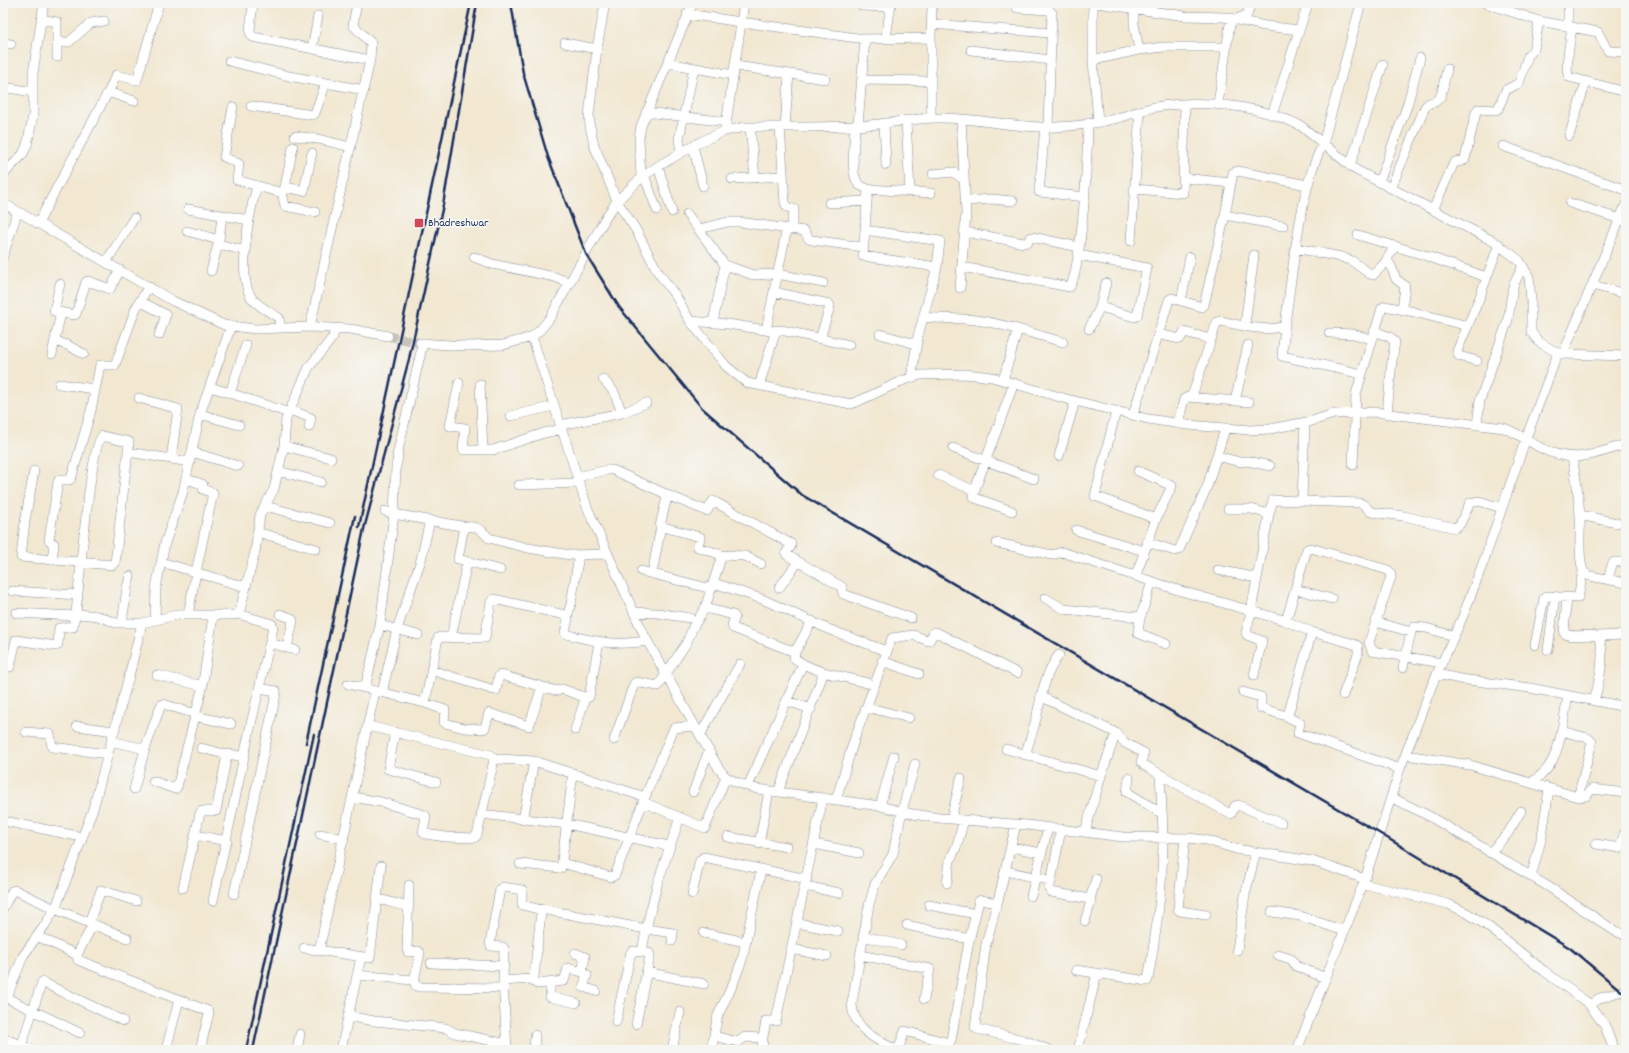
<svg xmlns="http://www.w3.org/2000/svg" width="1629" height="1053" font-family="Dekko,sans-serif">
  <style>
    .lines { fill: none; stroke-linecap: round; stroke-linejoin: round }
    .minor-tunnel { stroke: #c7c3bb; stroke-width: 9; stroke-dasharray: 9 4.5; stroke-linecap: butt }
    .minor-casing { stroke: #868c98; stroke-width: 10 }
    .minor { stroke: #fff; stroke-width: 9 }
    .rail { stroke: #1b2f5e; stroke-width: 2.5 }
    .poi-dot { fill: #d1495b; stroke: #f6f6f2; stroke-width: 1.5 }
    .labels { text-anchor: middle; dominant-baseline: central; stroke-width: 3.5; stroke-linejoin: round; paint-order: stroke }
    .poi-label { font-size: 12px; fill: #1b2f5e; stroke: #f6f6f2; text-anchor: start }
  </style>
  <rect width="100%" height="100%" fill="#f6f6f2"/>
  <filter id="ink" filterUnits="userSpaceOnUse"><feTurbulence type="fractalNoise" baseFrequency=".025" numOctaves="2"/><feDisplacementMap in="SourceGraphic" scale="8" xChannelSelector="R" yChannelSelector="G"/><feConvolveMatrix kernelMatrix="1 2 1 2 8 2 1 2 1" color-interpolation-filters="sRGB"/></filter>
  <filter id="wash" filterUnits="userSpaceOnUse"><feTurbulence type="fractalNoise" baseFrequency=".012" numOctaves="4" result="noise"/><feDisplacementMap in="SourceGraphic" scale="16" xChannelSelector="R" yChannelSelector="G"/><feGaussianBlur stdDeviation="0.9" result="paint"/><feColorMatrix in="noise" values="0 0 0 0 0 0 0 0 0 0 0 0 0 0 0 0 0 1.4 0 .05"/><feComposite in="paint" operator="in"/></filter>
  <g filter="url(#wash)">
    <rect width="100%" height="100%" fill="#f2e8d2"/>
  </g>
  <g filter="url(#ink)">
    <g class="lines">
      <path class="minor-tunnel" d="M388,336L420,343"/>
      <defs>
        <path id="minor" d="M253,3L250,30V33L253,37L370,60
          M605,3L597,49L589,115L590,126L594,145L617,201L636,230L658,272L677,298L690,321L726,366L747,383L851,404L861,400L904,380L920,375L965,374L992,377L1063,398L1148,419L1188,425L1250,430L1270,429L1312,421L1334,414L1374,412L1504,428C1517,433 1527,440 1539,447C1573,465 1593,455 1626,444
          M859,3L862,6L890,7
          M1093,3V60L1098,122
          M1096,3L1185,16L1224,17L1265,26L1299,30
          M1485,3L1539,21L1598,32L1608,51L1626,52
          M1134,4V24L1139,50
          M1017,8L1049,10L1052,13L1048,127
          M687,14L741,22L865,39L931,38
          M41,19L57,22V57
          M931,24L1051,33
          M1568,26V3
          M1572,27C1571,38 1564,69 1569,77L1626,92
          M886,38L891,3
          M3,43L11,44
          M57,43L69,42L91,23L104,21
          M565,43L597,49
          M312,49L318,16
          M971,50L1050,60
          M1093,60L1139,50L1164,47H1227
          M229,61L289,76L364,90
          M668,63L733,75
          M735,66L825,79
          M862,80L931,81
          M3,87L33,92
          M109,91L116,75L137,80L159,3
          M1218,104L1230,24L1234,20L1247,15L1251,3
          M251,106L313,115L315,113L326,83
          M233,107L224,157L239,164L237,180L282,193L285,206L315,212
          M646,112L727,122
          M1272,115L1308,3
          M931,118V38L932,7L935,3
          M906,121L910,191
          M884,123L886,165
          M855,125C855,140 849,174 859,185L868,189L931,193
          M858,125L865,39
          M750,127L755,178
          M780,127L785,203L787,207L794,209L791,229
          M785,127L789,74
          M1045,127L1039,192L1085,197
          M725,131L744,3
          M295,136L318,139L351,147
          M1569,136L1586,82
          M693,146L703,186
          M1503,146L1626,190
          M681,152L679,140L680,134L694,68
          M658,166L672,212
          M1350,166L1383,64
          M933,174L953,172L963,179
          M3,175L23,154L27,145L33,116V73L44,3
          M644,175L657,210
          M641,178L639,138L641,126L693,3
          M1183,178L1230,183
          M732,179L783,176
          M1379,182L1407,106L1420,58
          M257,187C249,212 237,275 251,297C257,306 270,312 279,318L280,328
          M285,187L293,147
          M1391,188L1425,107L1429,103L1435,102L1441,96L1447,69
          M868,189L863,256L937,267
          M1135,189L1183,193L1185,104
          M282,193L285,187L304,191L312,153
          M965,201L992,199L1013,201
          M3,203L173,301L224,325L255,329L310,327L350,329L388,336
          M829,203L867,201
          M1570,203L1626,221
          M188,209L249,220
          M1433,210L1453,165L1455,162L1462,161L1465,159L1476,112L1478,109L1495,110L1498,109L1506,90L1519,83L1528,56L1534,49L1539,21
          M687,214L725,265L713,322
          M1225,215L1283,226
          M38,224C60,180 85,137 108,92L134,101
          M699,229L728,222H739L804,231L809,239L812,240L863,247
          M865,230L940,241L937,267L918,336L911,378
          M187,231L219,240
          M965,232L1024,243L1028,242L1030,238L1032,237L1079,247
          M1358,235L1424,255L1486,277
          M1131,241L1140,111
          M218,244L246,251
          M1295,248L1341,257L1352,261L1370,274L1373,275L1384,264L1395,246
          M1078,255L1147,268L1137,316L1134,317L1100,307L1089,329
          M3,256L17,213
          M474,257L492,264L555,277L570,283
          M1387,260L1391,266L1396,279L1405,286L1402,309
          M106,262L134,218
          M725,265L753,275L778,274L823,283
          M962,267L1070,287C1076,276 1077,261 1079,249C1085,207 1087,165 1088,123
          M211,271L219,240L222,216
          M60,284L54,311L74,315L76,314L86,282L88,281L110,289L120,270
          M1592,285L1626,294
          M960,288L966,213L961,119
          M774,292L829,304L830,306L820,339
          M140,301L166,315L159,335
          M1181,301L1190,257
          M1100,307L1106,283
          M923,317C940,319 958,318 976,320C1005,324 1034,334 1063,342
          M690,321L728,324L771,331L781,330L849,345
          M1245,325L1254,255
          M1285,325L1282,356L1362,374
          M310,327L370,60L371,43L353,25L357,3
          M766,330L787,228
          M1374,331L1390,337L1395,342L1392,361L1387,413
          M1329,333L1353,334L1372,339
          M880,334L916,344
          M1158,334L1180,339L1184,332L1211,339
          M532,337L587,507L644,635L719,769L726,777L736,782L757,789L880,806L913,814L939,818L1027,825L1123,837L1188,838L1206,840L1236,849L1312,861L1365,879
          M56,341L69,346L84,354
          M420,343L465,346L503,345L532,337L540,330L550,318L606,217L617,201L641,178L658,166L702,141L725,131L745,127C786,127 828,128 869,125C892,123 915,118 938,118C977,117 1016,129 1056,127C1076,126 1099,123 1118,118C1131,114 1143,109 1156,107C1201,99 1260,105 1301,126L1356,170L1493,241L1519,260L1529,277L1531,300V332L1539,342L1558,353L1563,354L1626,356
          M52,354L61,312
          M1563,354L1626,204
          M1477,361L1459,356L1457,351L1479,299L1499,244
          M603,379L614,392L622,413
          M1003,380L1018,329
          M459,383L450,426L465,428L463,449L464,450H493L544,433L562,429
          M59,384L95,389
          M480,384L483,450
          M759,386L776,330
          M210,387L230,393L246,345
          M230,393L289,413
          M1192,396L1217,322L1220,321C1237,324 1270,334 1285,325C1290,289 1294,252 1301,216C1306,191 1311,167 1323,144L1361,3
          M139,398L178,409L171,459
          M1235,401L1248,345
          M290,410L311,418L309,427
          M1116,411L1095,496L1156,519
          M200,414L239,425
          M1133,415L1169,300L1172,298L1202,307L1204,305L1225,215L1233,173L1238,171L1307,185
          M511,416L554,406
          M1178,424L1184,399L1188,397L1249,402
          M560,425L622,413L646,403
          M1477,425L1480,400L1508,320L1513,286L1523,266
          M284,446L331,458
          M953,448L1034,479
          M128,452L129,442L102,436C90,446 79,588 76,612L78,614L98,616L116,623H142
          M192,452L238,466
          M1059,456L1075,401
          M1217,456L1240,462L1248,461L1270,466
          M1572,458C1576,477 1579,497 1580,517C1581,533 1578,552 1582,567C1583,572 1585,574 1590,576L1626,583
          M1353,465L1356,394L1382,308L1385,306L1414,312L1468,326
          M34,471L25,521L21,557L112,565L115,563L128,452L190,462
          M278,471L321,482
          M938,475L975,491
          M577,477L607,470H613L666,494L667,497L660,526L700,537L698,547L722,555L705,608L693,627L687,642L658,686L636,682L634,684L614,740
          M186,479L202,484L203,485V489L213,493L196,572L188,615
          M519,485L579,483
          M667,495L707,511L713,501L791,544V546L786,553L787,555L842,587L843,594L911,618
          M1302,500L1305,423
          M265,506L330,523
          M1228,509H1251L1269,514
          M385,511L394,514L461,526L474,527L481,530L489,538L528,548L570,555L608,554
          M1012,511L975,498L973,495L1014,383
          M1580,515L1617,523
          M464,526L458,559L500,570
          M1076,530L1144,551
          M257,532L316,549
          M1147,542L1175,551L1179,550L1207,487L1225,429
          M997,543L1052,555L1062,552L1181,591L1283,620L1312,632L1354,644L1358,646V654L1343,695
          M722,555L745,556L761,564
          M52,560L54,544L49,540L58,482L59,480H69L71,479L91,411L100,365H115L136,308L149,286
          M161,562L246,587
          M1218,570L1257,578
          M641,571L712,589
          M652,574L661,526
          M1136,575L1156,519L1172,486L1138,471
          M1608,579L1612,565L1614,562H1626
          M714,583L762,599L828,629L886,651
          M779,588L798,562
          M1295,589L1332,599
          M12,591L78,595
          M1567,597L1564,633C1572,639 1587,633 1597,636C1608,647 1598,687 1594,701
          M1045,598L1064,609L1138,617L1141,616L1152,581
          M705,608L733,615L735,617L732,625L733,628L795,652L794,658C817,675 847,676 873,685
          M634,612L657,613L690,618
          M16,613L75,616L77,613
          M280,614L291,618L293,621L287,648
          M567,617L571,604L579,555
          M1140,617L1138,633L1166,644
          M155,620L156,588L165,543L183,492L200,414L231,326
          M1286,621L1307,549L1311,548L1388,570L1390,572L1391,577L1369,642L1372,651L1442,663
          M1376,622L1411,632
          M122,623L127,588L130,576
          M380,625L418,635
          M1312,632L1288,715L1290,718L1300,723L1298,733L1400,769
          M1597,636L1626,635
          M451,638L467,562
          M270,643L295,650
          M1535,645L1544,598L1546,596L1578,598L1583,571
          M1548,650L1555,596
          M795,652L812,621
          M882,661L919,674
          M10,667L16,640L56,646L58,644L59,628L73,627L75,616
          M1403,668L1411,632L1414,627L1426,628L1454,636
          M431,670L494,690H496L499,676L501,675L557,691L562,689L587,698L589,697L599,642
          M1437,674L1460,679L1530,688L1626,707
          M157,675L203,686
          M1254,675L1262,641L1247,635L1246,633L1251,611L1269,514L1273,500L1360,503L1364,505L1371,512L1404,516L1455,528L1460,524L1470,503L1479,501L1502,508
          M348,684L425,703L445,710L444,722L445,723L464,728L483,729L485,728L489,713L529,726L542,687
          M365,688L380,625L394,514L396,466L398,457L397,455L423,343
          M1243,692L1261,697V708L1289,717
          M382,693L397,629L421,560L430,520
          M1040,696L1116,733L1125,743L1144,753L1141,762L1144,765L1230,814H1231L1235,806L1238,805L1281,823
          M787,701L811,709
          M425,703L438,638L440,637L485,638L491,602L494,599L565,615L568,618L565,633L566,634C595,642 617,646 647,641
          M866,707L909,718
          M195,716L231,724
          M77,726L114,731
          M575,730L585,699
          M1561,731L1588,738L1592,742L1578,797
          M26,732L50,734L52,747L108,754
          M395,732L388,769L436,782
          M700,735L740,664
          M111,741L145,749
          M201,748L228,755
          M1006,749L1101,776
          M1025,755C1030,740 1035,725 1038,710C1043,689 1046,672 1059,655
          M1406,755L1470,765L1578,797L1586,796L1592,789L1626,793
          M494,760L500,759L534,761
          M1129,778L1127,792L1161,813
          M153,781L175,789L177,787L202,689L213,616
          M1531,783C1538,778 1545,773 1549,766C1561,749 1564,716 1568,696
          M748,786L803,664
          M134,789L145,749L161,705L163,704L196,714
          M693,792L709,750
          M778,792L824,672
          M353,797L381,802L425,815L426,817L423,832L425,834L446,837L474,838L477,835L494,760L491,755L368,726
          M1391,797L1429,816L1549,887L1615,931L1626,935
          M836,800L854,740L892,638L913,635L929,641L934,632H936L1017,673
          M643,802L705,828L726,777
          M880,806L894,756
          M481,814L567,824L669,846
          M951,819L961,778
          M523,820L534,761L645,797
          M9,822L82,837
          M1085,832L1101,776L1116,733
          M320,834L344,839
          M195,835L227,841
          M728,837L787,847
          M1185,838L1178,909L1180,911L1206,915
          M759,844L769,791
          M814,844L859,853
          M1596,844L1620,848L1624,834L1626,831
          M1011,847L1041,853
          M1490,853L1508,833L1521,811
          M562,863L611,877L615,875L645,797L674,728L695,726
          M520,864L561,868L573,773
          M1005,871L1049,880L1051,882L1049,889L1051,892L1090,899L1091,901L1085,921
          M1531,877L1542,836L1549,789
          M1051,882L1061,829
          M947,883L950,861L957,845L964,820
          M1363,884L1448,904L1467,913L1486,925L1544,971L1589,1004L1605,1026L1614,1050
          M409,885L407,950L408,952L418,951L420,953L414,981
          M805,886L839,893
          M183,888L200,813L202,811H216L227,755L229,754L244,757
          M234,894L276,694V691L260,688
          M692,894L700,860L704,857L807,879
          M1031,896L1048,828
          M377,899C389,901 397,905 409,906
          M1090,899L1096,879
          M213,901L251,724L273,628L272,624L238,614
          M997,903L986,944L975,1027L977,1029L1023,1040L1049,1050
          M929,905L976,914
          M3,908L12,891L15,890L55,909L127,938
          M1272,912L1300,916L1344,931
          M89,922L101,890L136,901
          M797,923L838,931
          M93,924L77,955L78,960L208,1011L209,1013L200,1050
          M907,925L969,939
          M646,929L673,933L672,941
          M704,933L745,942
          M37,936L77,955
          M863,936L901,945
          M304,948L370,958L381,866
          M791,949L827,956
          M1237,950L1245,895L1256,852
          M319,951L375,691
          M860,955L930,969L924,999
          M1278,955L1291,959L1296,966L1326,978
          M431,963L503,966
          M1076,970L1147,981L1148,980C1156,933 1163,887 1163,839C1163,818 1161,796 1160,774
          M582,972L587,975L583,987L596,991
          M646,972L704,984
          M357,975L413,980L416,986L419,987L504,988
          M533,978L534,982L537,984L564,981L568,968L582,972L585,957L575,953
          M503,981L530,979L534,977L541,912L542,909L646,929L657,885L680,817
          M550,982V997L576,1003
          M3,995L9,992L23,956L45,925L56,907L93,809L129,676L142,623L177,615H234L238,614L240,610L255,552L260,515L274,489L284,446L286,419L309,367L333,337L335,329
          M6,995L9,999L80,1033
          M1590,1005L1600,998L1621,991L1626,994
          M348,1016L374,1021L446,1028L455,1033L507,1044
          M616,1022L631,952L633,951L642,952L646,929
          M636,1024L650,955L649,953L642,952
          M714,1036L738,1042L745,1037L759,1038L763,1037L766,1021H776L823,798
          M3,1038L33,1050
          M20,1050L42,982L123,1021
          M166,1050L179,1000
          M297,1050L300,1034
          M341,1050L361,957
          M507,1050L503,981L504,949L503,947L491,946L490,943L500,889L503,887L522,890V905L542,910
          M534,1050L535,1035
          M672,1050L680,1012
          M711,1050L718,1015L733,984L742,960L761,870
          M761,1050L763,1042L762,1037
          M896,1050C876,1040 852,1028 852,1003L869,905L875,884L893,854L902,811L915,764
          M898,1050L905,1031L945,1042H950L951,1040L969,941L979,901L981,900L997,903L998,901L1016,824
          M1078,1050L1097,973
          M1297,1050L1365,879L1400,769L1432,685L1463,616L1486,555L1526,438L1558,353"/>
      </defs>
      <use href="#minor" class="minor-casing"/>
      <use href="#minor" class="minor"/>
      <path class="rail" d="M511,3L523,73L548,157L586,254L619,307L702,408L802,495L1379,833L1570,948L1626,995
        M359,527L471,3
        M306,743L355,516
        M246,1050L314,734
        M253,1050L364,529L409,359L443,205L477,3"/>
    </g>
  </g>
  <rect class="poi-dot" x="414" y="218" width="10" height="10" rx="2"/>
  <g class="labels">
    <g class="poi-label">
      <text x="428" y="223">Bhadreshwar</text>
    </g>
  </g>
  <rect width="1629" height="1053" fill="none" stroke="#f6f6f2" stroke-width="16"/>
</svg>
